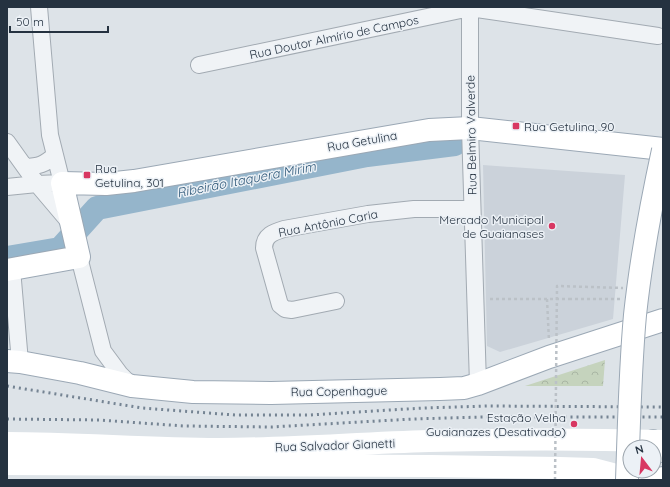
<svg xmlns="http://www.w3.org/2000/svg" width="670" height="487" font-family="Quicksand,sans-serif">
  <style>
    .built { fill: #cbd2da }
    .park { fill: url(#park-crowns) }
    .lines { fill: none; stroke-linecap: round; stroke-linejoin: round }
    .river { stroke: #95b5cb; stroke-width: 24 }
    .street-casing { stroke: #a2aab2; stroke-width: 18 }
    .primary-casing { stroke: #9ba8b5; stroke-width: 24 }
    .path { stroke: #bbc1c7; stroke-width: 2.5; stroke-dasharray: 3 3; stroke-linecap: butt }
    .street { stroke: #f0f3f6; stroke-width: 16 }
    .secondary { stroke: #fff; stroke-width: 22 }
    .primary { stroke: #fff; stroke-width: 22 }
    .rail { stroke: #758493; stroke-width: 3; stroke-dasharray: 2 4; stroke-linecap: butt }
    .primary-bridge-casing { stroke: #9ba8b5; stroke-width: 24; stroke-linecap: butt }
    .path-bridge { stroke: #bbc1c7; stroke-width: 2.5; stroke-dasharray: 3 3; stroke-linecap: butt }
    .primary-bridge { stroke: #fff; stroke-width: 22 }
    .poi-dot { fill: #d83762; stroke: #ecf1f6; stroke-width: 1.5 }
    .labels { text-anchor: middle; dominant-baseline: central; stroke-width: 3; stroke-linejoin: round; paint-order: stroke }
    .street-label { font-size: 12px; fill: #253240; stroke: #ecf1f6 }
    .poi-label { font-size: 12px; fill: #253240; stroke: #ecf1f6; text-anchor: start }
    .water-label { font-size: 13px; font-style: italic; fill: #2c5677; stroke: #ecf1f6 }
  </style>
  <defs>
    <pattern id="park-crowns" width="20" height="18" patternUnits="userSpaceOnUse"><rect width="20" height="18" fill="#c5d3bd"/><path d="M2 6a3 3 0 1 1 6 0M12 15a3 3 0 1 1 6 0" fill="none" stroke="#a9b6a4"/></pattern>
  </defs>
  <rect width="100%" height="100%" fill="#dde3e8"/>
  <path class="built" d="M483,165L625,175L613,319L500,352L487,346Z"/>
  <path class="park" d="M605,360L603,386H525Z"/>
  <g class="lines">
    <path class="river" d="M7,258L60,249L97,208L367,155L455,144"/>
    <defs>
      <path id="street" d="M470,7V128L478,384
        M199,65L470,8L658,36
        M7,142L37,184L70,223
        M25,167C39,166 44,165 55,155
        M7,187L37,184L62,183L50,135L39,7
        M79,257L103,351L120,374L132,386
        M12,269L20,362
        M336,301L292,310L285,309L280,305L264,248C264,235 274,232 284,229L368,214L414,209H472"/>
      <path id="primary" d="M7,270L79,257L62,183L106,184L134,181L429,130L470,128L663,149
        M7,361L20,362L80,373L132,386L193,392L271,393L440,389L464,388L478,384L549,357L663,320
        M653,441L663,451
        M641,480V471
        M662,480L663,478"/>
    </defs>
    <use href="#street" class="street-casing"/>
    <use href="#primary" class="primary-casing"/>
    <path class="path" d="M490,299H569
      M547,299L549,341"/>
    <use href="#street" class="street"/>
    <path class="secondary" d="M7,443C77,443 148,449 218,449C288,449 358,443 429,441C507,439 585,439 663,441
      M7,464L431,466L560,468L593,469L635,480"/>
    <use href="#primary" class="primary"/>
    <path class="rail" d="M7,386L142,408L235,415H309L423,408L488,406L663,407
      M7,419L99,420L184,426L271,427L413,419L482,417H663"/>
    <defs>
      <path id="primary-bridge" d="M627,480C629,425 630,370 635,315C641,259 651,205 663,150"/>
    </defs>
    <use href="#primary-bridge" class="primary-bridge-casing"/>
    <path class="path-bridge" d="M569,299H620
      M555,480L557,286L623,288"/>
    <use href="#primary-bridge" class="primary-bridge"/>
  </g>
  <g class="poi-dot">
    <rect x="512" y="122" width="8" height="8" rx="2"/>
    <rect x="83" y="171" width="8" height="8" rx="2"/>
    <circle cx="552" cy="226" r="4"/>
    <circle cx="574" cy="424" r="4"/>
  </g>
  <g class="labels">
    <g class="street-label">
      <text transform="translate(334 37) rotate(-12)">Rua Doutor Almírio de Campos</text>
      <text transform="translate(471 135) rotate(-91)">Rua Belmiro Valverde</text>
      <text transform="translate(362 141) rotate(-10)">Rua Getulina</text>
      <text transform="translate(328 223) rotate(-11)">Rua Antônio Caria</text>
      <text transform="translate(339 391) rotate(-1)">Rua Copenhague</text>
      <text transform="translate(335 445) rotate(-2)">Rua Salvador Gianetti</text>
    </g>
    <g class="poi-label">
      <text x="524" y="126">Rua Getulina, 90</text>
      <text x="95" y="168">Rua<tspan x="95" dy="14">Getulina, 301</tspan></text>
      <text x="544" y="219" text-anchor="end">Mercado Municipal<tspan x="544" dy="14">de Guaianases</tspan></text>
      <text x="566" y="417" text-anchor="end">Estação Velha<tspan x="566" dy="14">Guaianazes (Desativado)</tspan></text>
    </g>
    <g class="water-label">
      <text transform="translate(246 179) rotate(-11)">Ribeirão Itaquera Mirim</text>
    </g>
  </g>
  <rect width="670" height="487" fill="none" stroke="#253240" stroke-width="16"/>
  <g transform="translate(642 459) rotate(344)"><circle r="19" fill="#ecf1f6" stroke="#9ca5ad"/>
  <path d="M0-3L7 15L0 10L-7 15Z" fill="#d83762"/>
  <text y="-6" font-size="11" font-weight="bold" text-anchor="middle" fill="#253240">N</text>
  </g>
  <path d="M10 26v6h98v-6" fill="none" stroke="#253240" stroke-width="2"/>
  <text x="16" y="26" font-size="12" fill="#253240" stroke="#ecf1f6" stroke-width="3" paint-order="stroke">50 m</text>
</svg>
